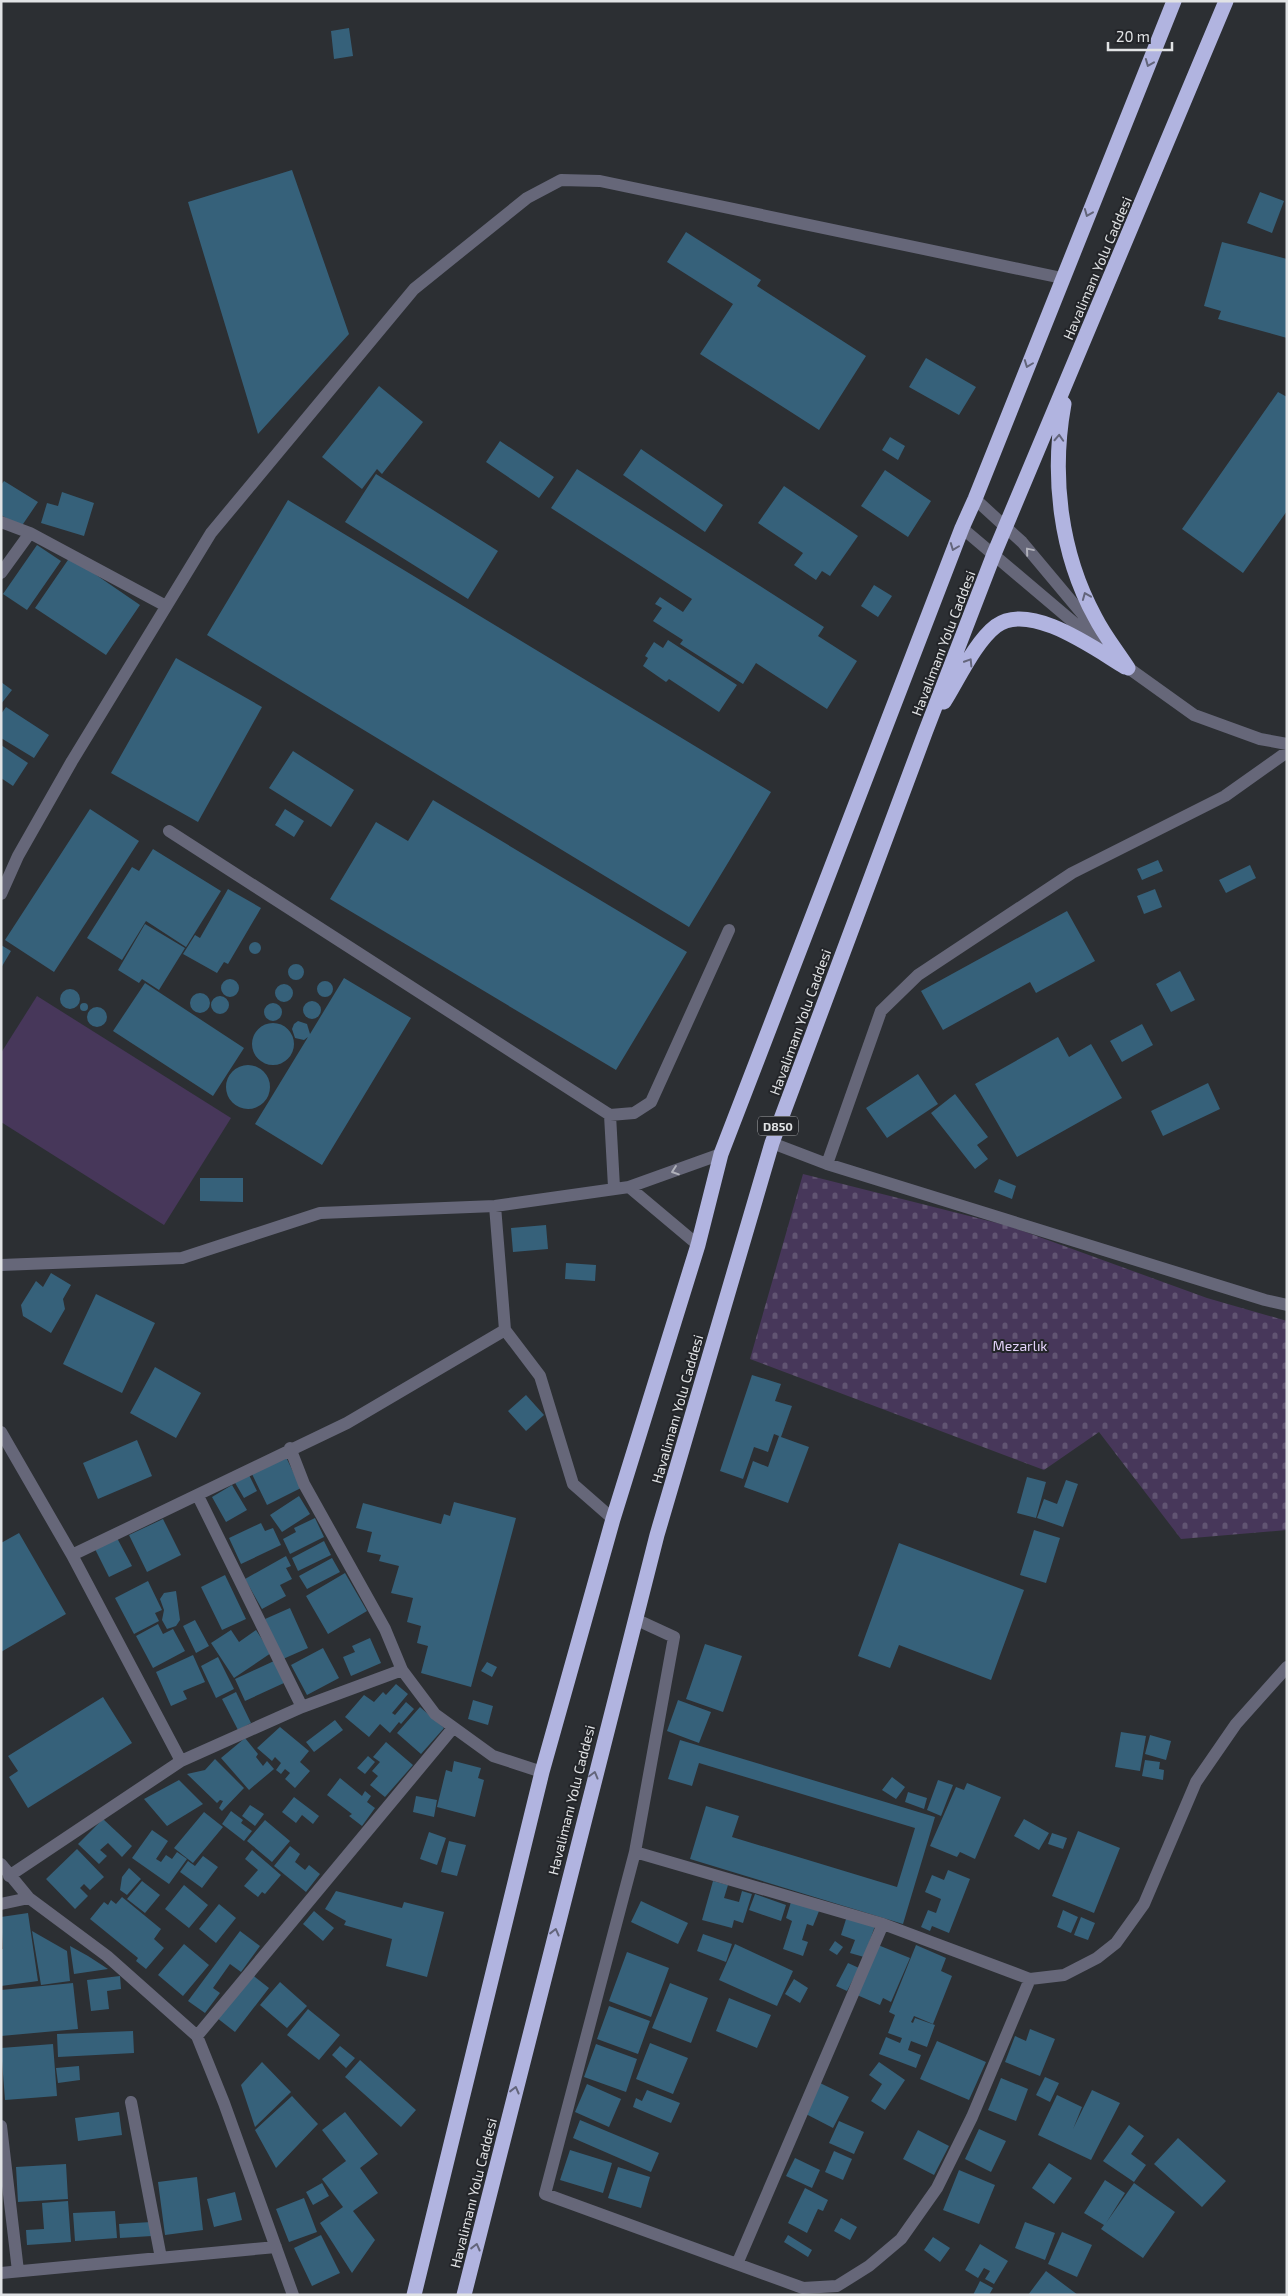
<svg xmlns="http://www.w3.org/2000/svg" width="1288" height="2296" font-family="'Exo 2',sans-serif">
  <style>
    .cemetery { fill: url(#cemetery-stones) }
    .garden { fill: #47375a }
    .building { fill: #36617a }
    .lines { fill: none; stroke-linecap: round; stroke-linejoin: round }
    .minor { stroke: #666779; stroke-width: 12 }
    .highway { stroke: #b1b4e0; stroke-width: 15 }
    .oneway { stroke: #63657b }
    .oneway2 { stroke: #b0b1ba }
    .labels { text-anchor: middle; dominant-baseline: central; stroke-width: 4; stroke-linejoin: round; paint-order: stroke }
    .shield { fill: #232529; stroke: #a8aaad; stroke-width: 1 }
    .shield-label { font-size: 12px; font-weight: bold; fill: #e1e3e5 }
    .street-label { font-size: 14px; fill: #e1e3e5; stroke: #232529 }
    .park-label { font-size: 14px; fill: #e4d3fa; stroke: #232529 }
  </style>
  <defs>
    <pattern id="cemetery-stones" width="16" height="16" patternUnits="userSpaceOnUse" patternTransform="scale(1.25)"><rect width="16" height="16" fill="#47375a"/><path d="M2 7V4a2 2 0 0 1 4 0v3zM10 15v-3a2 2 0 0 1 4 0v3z" fill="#615472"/></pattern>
  </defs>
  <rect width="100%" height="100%" fill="#2c2f33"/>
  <path class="cemetery" d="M803,1174L1009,1226L1207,1298L1287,1321V1530L1181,1539L1099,1432L1044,1470L750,1359Z"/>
  <path class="garden" d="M37,996L231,1118L164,1225L1,1122V1053Z"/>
  <path class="building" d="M349,28L353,56L334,59L331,31Z
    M292,170L349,334L258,434L188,202Z
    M1260,192L1284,201L1272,233L1247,223Z
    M686,232L761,280L757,286L866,356L819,430L700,354L733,304L667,262Z
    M1222,242L1287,259V338L1218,319L1221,311L1204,306Z
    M926,358L976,387L959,415L909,387Z
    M379,386L423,422L382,474L377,469L362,489L322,457Z
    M1278,392L1287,397V511L1243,573L1182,529Z
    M890,437L905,446L898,460L882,450Z
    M500,441L554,477L539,498L486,462Z
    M641,449L723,505L705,532L623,475Z
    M577,469L824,627L818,636L857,661L827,709L756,663L743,684L680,644L683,640L653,621L662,608L655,604L660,597L683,612L692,599L551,508Z
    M885,470L931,501L908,537L861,506Z
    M376,474L498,551L468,599L345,522Z
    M4,481L38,502L21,527L1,515V485Z
    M784,486L858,536L830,576L822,571L816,580L794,565L803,553L758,523Z
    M62,492L94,503L84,536L41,523L47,503L58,506Z
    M288,500L771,792L689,927L207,635Z
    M37,545L61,561L27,610L3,594Z
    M70,557L140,605L106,655L35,608Z
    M874,585L892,596L878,617L861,606Z
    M668,640L737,685L719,712L669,679L666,682L643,666L648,658L645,656L654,642L663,648Z
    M176,658L262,707L198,822L111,773Z
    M1,682L12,690L1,704Z
    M6,707L49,735L34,758L1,738V714Z
    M1,745L28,763L13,786L1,778Z
    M293,751L354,790L331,827L269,788Z
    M433,800L687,952L616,1070L330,899L376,822L408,841Z
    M90,809L139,841L54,972L5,940Z
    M285,809L304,821L294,837L275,825Z
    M153,849L221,891L186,947L146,921L122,960L87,938L132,867L139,871Z
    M1158,860L1163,871L1142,880L1137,869Z
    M1250,865L1256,878L1226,893L1219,880Z
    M228,889L261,908L228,964L224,962L217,973L183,954L195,935L200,938Z
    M1155,889L1162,907L1144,914L1137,896Z
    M1067,911L1095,961L1036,993L1030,982L943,1030L921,991Z
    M145,924L185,948L159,990L142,979L139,983L118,970Z
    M249 948a6 6 0 1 1 12 0a6 6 0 1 1-12 0Z
    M1,945L11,951L1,968Z
    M288 972a8 8 0 1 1 16 0a8 8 0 1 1-16 0Z
    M1180,971L1195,1000L1171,1012L1156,984Z
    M344,978L411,1018L322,1165L255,1124L308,1037L304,1040L295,1038L292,1029L294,1024L298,1021L307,1024L310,1034Z
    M221 988a9 9 0 1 1 18 0a9 9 0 1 1-18 0Z
    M317 989a8 8 0 1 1 16 0a8 8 0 1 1-16 0Z
    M145,983L244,1048L213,1096L113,1031Z
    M275 993a9 9 0 1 1 18 0a9 9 0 1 1-18 0Z
    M60 999a10 10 0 1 1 20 0a10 10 0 1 1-20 0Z
    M190 1003a10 10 0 1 1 20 0a10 10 0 1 1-20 0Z
    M211 1005a9 9 0 1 1 18 0a9 9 0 1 1-18 0Z
    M303 1010a9 9 0 1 1 18 0a9 9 0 1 1-18 0Z
    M264 1012a9 9 0 1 1 18 0a9 9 0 1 1-18 0Z
    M80 1007a4 4 0 1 1 8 0a4 4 0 1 1-8 0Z
    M87 1017a10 10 0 1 1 20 0a10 10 0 1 1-20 0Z
    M252 1044a21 21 0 1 1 42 0a21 21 0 1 1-42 0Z
    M1142,1024L1153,1045L1122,1062L1110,1041Z
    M1058,1037L1069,1057L1091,1044L1122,1098L1017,1157L975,1084Z
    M226 1087a22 22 0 1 1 44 0a22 22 0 1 1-44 0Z
    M918,1074L938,1104L887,1138L866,1108Z
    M1208,1083L1220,1109L1163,1136L1151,1111Z
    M955,1094L988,1137L977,1145L988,1159L975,1169L931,1113Z
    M200,1178H243V1202L200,1201Z
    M999,1179L1016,1186L1012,1199L994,1192Z
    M546,1225L548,1249L513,1252L511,1228Z
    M566,1263L596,1265L595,1281L565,1279Z
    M51,1273L71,1285L63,1299L65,1309L51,1333L23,1316L21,1305L36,1281L43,1287Z
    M96,1294L155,1323L122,1393L63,1364Z
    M155,1367L201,1393L176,1438L130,1413Z
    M752,1375L781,1384L775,1401L792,1406L781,1437L809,1447L788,1503L744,1487L753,1461L768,1467L779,1436L774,1434L768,1452L754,1447L743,1479L720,1471Z
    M526,1395L544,1415L526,1431L508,1411Z
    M137,1440L152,1476L98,1499L83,1463Z
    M285,1455L301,1488L267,1505L251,1472Z
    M248,1473L257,1491L244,1498L234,1481Z
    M1027,1477L1046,1482L1036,1518L1017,1513Z
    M1066,1480L1078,1484L1063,1527L1037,1518L1044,1499L1057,1504Z
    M232,1485L247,1510L226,1522L212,1497Z
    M299,1496L310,1514L282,1532L270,1515Z
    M454,1502L516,1518L471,1687L421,1673L428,1646L417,1643L421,1626L407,1622L413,1598L391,1593L399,1566L379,1561L381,1555L367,1552L372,1532L356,1528L363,1503L441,1524L444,1514L450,1516Z
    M315,1518L324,1537L290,1554L283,1539L296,1532L294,1528Z
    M163,1519L181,1555L147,1572L129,1535Z
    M261,1523L265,1531L273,1528L281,1545L241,1564L229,1538Z
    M1034,1530L1060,1538L1046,1583L1020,1575Z
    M19,1533L66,1614L1,1652V1543Z
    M117,1538L132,1566L109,1577L95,1549Z
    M324,1541L331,1555L298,1571L292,1558Z
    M899,1543L1024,1590L991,1680L899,1645L890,1668L858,1656Z
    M286,1556L291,1566L286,1568L292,1579L280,1585L286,1596L262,1609L245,1579Z
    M332,1558L340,1572L307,1589L299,1576Z
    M345,1573L367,1611L328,1634L306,1596Z
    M225,1575L246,1619L222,1630L201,1587Z
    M148,1581L162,1610L155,1613L159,1621L134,1634L115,1598Z
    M176,1591L180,1620L176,1626L167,1629L162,1620L164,1610L160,1599L164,1593Z
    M290,1608L308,1648L283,1659L265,1619Z
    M195,1620L209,1646L196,1653L183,1626Z
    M158,1624L163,1634L173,1629L185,1651L153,1668L136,1636Z
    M231,1630L239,1642L256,1630L271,1653L234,1678L211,1643Z
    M370,1638L381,1663L351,1676L343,1657L355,1652L352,1646Z
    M705,1644L742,1656L723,1712L686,1699Z
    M323,1648L339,1678L307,1695L291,1665Z
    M193,1655L205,1682L183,1691L187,1699L171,1706L156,1672Z
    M218,1657L234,1689L216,1698L201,1666Z
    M274,1661L284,1683L245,1701L235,1679Z
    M487,1662L497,1667L492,1677L481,1671Z
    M396,1684L408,1694L392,1713L395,1715L406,1702L414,1709L401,1724L399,1722L390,1733L380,1724L369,1737L345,1717L364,1695L374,1702L383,1692L386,1695Z
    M236,1692L251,1723L238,1730L222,1699Z
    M103,1697L132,1743L28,1808L9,1777L18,1771L8,1756Z
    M473,1700L493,1706L488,1725L468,1719Z
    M678,1700L711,1712L699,1743L667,1731Z
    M420,1707L444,1728L421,1754L397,1733Z
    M335,1720L343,1730L314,1752L306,1742Z
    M280,1727L309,1751L300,1762L310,1771L295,1788L285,1779L290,1773L285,1769L281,1774L276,1770L281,1763L275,1757L272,1761L257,1748Z
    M1121,1732L1146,1736L1140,1771L1115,1767Z
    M1150,1735L1171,1741L1166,1760L1145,1754Z
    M245,1738L258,1754L256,1757L263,1766L267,1761L274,1769L249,1790L221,1758Z
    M680,1740L935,1817L903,1924L690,1859L706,1806L739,1816L732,1837L897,1887L915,1828L699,1763L692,1786L668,1779Z
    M386,1742L413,1765L385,1797L370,1785L378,1776L372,1771L380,1762L373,1757Z
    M368,1756L375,1762L365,1774L357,1768Z
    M215,1759L244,1788L222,1811L219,1808L223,1801L220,1800L217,1803L187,1774L205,1770Z
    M1145,1760L1160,1762L1159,1769L1164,1770L1163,1780L1142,1776Z
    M454,1761L481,1768L478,1778L484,1780L475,1817L437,1807L446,1770L452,1772Z
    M892,1777L905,1787L896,1799L882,1790Z
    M340,1778L362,1796L365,1791L371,1796L367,1802L375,1808L362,1826L349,1816L352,1814L327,1795Z
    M179,1780L203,1804L167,1826L144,1799Z
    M938,1780L953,1785L941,1816L927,1810Z
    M967,1783L1001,1797L975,1859L960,1852L957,1857L930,1846L956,1787L964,1790Z
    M908,1792L927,1798L924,1809L905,1802Z
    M416,1796L437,1800L434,1817L413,1812Z
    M294,1797L319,1816L313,1824L302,1815L296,1823L282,1812Z
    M250,1805L264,1814L255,1826L242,1816Z
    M231,1811L243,1820L241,1823L252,1831L244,1841L222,1824Z
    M204,1812L223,1827L193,1863L174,1848Z
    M103,1819L132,1846L122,1857L108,1843L100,1850L107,1856L99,1864L78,1844Z
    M1024,1819L1049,1833L1039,1850L1014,1836Z
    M265,1820L290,1841L272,1862L247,1841Z
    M152,1830L168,1841L156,1859L161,1862L166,1855L172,1859L177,1852L187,1859L169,1884L132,1858Z
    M1078,1831L1120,1848L1094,1913L1052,1896Z
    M429,1832L446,1838L437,1865L420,1859Z
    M1052,1833L1067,1838L1063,1849L1048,1844Z
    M449,1841L466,1845L457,1876L441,1872Z
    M290,1846L300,1854L295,1862L305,1870L309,1865L320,1874L306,1892L274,1866Z
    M77,1849L104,1877L90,1890L84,1884L80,1888L88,1896L75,1909L46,1879Z
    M252,1850L281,1875L265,1894L262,1892L258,1897L244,1886L258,1870L245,1859Z
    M203,1856L218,1867L202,1888L180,1872L188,1861L195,1866Z
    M129,1868L141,1879L127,1895L120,1890L122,1877Z
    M948,1870L970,1879L949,1933L932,1926L930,1931L921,1927L928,1910L936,1913L941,1899L925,1892L932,1875L944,1880Z
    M142,1881L160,1895L145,1913L127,1899Z
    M713,1881L728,1885L724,1898L739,1902L742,1891L752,1894L743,1923L734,1920L732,1928L702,1920Z
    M184,1885L208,1905L189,1928L165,1909Z
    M336,1891L402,1908L404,1902L444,1912L427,1977L386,1966L392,1939L344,1925L346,1921L325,1909Z
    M755,1894L786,1905L781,1921L749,1910Z
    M122,1897L161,1929L154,1939L164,1948L146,1969L136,1961L138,1958L90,1919L104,1902L108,1905L111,1900L116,1904Z
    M641,1901L688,1923L678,1944L631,1922Z
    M791,1902L819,1911L813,1926L807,1924L802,1940L808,1942L803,1956L783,1949L792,1921L786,1918Z
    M219,1904L236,1918L216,1943L199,1929Z
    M1063,1910L1078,1917L1071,1933L1057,1927Z
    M314,1911L334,1928L323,1941L303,1924Z
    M28,1913L38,1981L1,1986V1949H3L1,1917Z
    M847,1916L875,1926L864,1957L850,1953L855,1940L841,1935Z
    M1081,1917L1095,1923L1088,1940L1074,1935Z
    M32,1931L67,1951L70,1981L41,1985Z
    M240,1931L260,1946L241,1972L230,1964L213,1988L220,1993L205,2013L188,2001Z
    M703,1934L732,1944L726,1962L697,1951Z
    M835,1941L843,1947L837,1955L829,1950Z
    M184,1944L209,1965L183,1996L158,1975Z
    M735,1944L793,1971L777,2006L719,1980Z
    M878,1945L910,1958L891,2002L883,1998L880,2005L857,1995Z
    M916,1945L946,1958L941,1971L952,1976L933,2024L914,2016L911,2022L913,2023L915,2018L935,2025L927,2047L911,2041L908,2050L921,2055L916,2068L879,2054L886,2037L900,2043L902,2038L888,2033L895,2015L889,2012Z
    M70,1946L88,1956L108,1969L74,1974Z
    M627,1952L669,1968L651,2017L609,2001Z
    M848,1963L859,1968L847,1991L836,1986Z
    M246,1970L269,1988L235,2032L212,2014Z
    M120,1976L121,1989L107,1991L109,2009L91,2011L87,1980Z
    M794,1979L808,1988L800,2003L785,1994Z
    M280,1982L307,2006L287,2028L260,2005Z
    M73,1983L78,2029L1,2036V1990Z
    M670,1983L708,1998L691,2043L652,2028Z
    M729,1998L771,2015L757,2048L716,2031Z
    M609,2006L650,2021L638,2054L597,2039Z
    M308,2009L340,2035L319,2060L287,2035Z
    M1030,2029L1055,2039L1040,2076L1005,2062L1015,2036L1026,2041Z
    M133,2031L134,2053L58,2057L57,2034Z
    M937,2041L986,2062L969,2100L920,2079Z
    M650,2043L688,2058L673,2094L636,2079Z
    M53,2044L57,2096L5,2100L1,2048Z
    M596,2044L637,2059L626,2092L584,2077Z
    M340,2046L355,2058L346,2068L332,2055Z
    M360,2060L416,2110L401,2127L345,2077Z
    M262,2062L291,2092L255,2127L241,2085Z
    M879,2062L905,2080L885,2110L871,2101L882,2084L869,2075Z
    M79,2066L80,2080L58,2083L56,2068Z
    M1045,2077L1059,2083L1050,2102L1036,2095Z
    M1001,2078L1028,2089L1016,2121L988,2110Z
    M820,2083L849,2097L833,2128L804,2113Z
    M587,2084L621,2099L609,2127L575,2112Z
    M647,2090L680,2103L671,2123L633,2107L636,2098L642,2101Z
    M1092,2090L1120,2103L1091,2160L1038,2135L1057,2095L1082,2107L1073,2129Z
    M292,2096L318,2124L276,2168L255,2130Z
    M119,2112L122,2135L78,2141L75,2118Z
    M345,2112L378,2154L360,2168L378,2193L353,2211L375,2240L352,2273L320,2223L343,2207L322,2179L346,2161L322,2130Z
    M580,2120L659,2153L651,2172L573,2138Z
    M839,2121L864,2132L854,2154L829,2143Z
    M1129,2125L1144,2136L1131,2154L1146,2165L1134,2182L1103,2161Z
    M979,2129L1006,2141L991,2172L965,2159Z
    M918,2130L949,2146L934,2175L903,2159Z
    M1178,2138L1226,2181L1202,2207L1154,2164Z
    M570,2150L612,2163L603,2193L560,2180Z
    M834,2151L852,2159L843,2180L825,2172Z
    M795,2158L820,2170L812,2188L786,2176Z
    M1049,2163L1072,2178L1054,2204L1032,2188Z
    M66,2164L68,2199L18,2202L16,2167Z
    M618,2167L650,2177L641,2208L608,2198Z
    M959,2170L995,2185L979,2224L943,2210Z
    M197,2177L203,2230L165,2235L158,2182Z
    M1105,2180L1125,2193L1106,2223L1134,2183L1175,2212L1143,2258L1101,2229L1104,2225L1084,2213Z
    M322,2183L329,2196L313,2205L306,2192Z
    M805,2188L828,2200L823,2211L818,2209L807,2233L788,2223Z
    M235,2192L242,2220L214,2227L207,2199Z
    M304,2198L317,2232L289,2242L276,2209Z
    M68,2201L71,2242L27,2245L26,2230L44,2229L42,2203Z
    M115,2211L117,2238L75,2241L73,2213Z
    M841,2218L857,2227L850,2240L834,2231Z
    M151,2222L152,2236L120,2238L119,2224Z
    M1025,2222L1055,2233L1045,2260L1015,2248Z
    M1062,2232L1092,2245L1077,2277L1048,2264Z
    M321,2235L340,2273L312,2286L294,2248Z
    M788,2235L812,2250L808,2257L784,2242Z
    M933,2237L950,2248L940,2262L924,2250Z
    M980,2244L1008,2261L994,2284L985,2279L990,2271L984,2268L978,2278L965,2270Z
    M1046,2271L1078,2295H1028Z
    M980,2281L993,2288L989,2295H973Z"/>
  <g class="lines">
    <path class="minor" d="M975,499L1022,542L1099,634
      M1,522L30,533L166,606
      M962,528L1105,649
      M1,573L30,533
      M1120,662L1194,715L1260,739L1287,744
      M169,831L610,1115L614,1187
      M1,894L18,856L72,761L211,533L414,289L527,198L561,180L600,181L1062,278
      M610,1115L634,1113L651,1102L729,930
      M772,1143L827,1164L1265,1300L1287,1305
      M827,1164L881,1011L918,975L1072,873L1225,796L1287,752
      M629,1187L698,1245
      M495,1206L505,1330L540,1376L573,1484L613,1519
      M1,1265L182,1258L320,1213L495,1206L629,1187L721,1154
      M1,1432L72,1555L181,1761
      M290,1448L304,1484L385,1629L402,1670L435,1714L493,1756L542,1772
      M198,1496L302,1707
      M72,1555L347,1423L505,1330
      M635,1619L674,1637L635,1852L545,2194L803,2288L837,2286L869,2266L901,2239L937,2188L972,2117L1030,1979
      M635,1852L883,1924L1030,1979L1064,1975L1097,1958L1116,1943L1144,1904L1196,1782L1236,1724L1287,1667
      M1,1864L29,1898L107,1956L197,2036L224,2103L293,2295
      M9,1876L181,1761L302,1707L402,1670
      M1,1904L29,1898
      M197,2036L453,1728
      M131,2102L161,2258
      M1,2126L18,2271
      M737,2264L883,1924
      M1,2273L276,2247"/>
    <path class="highway" d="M1064,404C1051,475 1060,553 1095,617C1104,635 1117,651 1128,668
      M944,702C958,680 975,642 996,626C1030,601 1095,649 1125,667
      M414,2295L542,1772L613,1519L698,1245L721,1154L962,528L975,499L1174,1
      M464,2295L657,1535L772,1143L925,733L994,554L1226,1"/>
  </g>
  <defs><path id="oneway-chevron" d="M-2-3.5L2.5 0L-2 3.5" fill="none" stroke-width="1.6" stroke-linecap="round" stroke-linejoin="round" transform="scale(1.25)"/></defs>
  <g class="oneway">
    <use href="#oneway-chevron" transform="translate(1149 63) rotate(112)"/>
    <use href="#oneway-chevron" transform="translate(1088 213) rotate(112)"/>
    <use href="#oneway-chevron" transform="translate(1028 364) rotate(111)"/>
    <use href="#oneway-chevron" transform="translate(1059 438) rotate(-87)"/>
    <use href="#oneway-chevron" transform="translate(954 547) rotate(111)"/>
    <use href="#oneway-chevron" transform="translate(1086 596) rotate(-112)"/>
    <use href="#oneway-chevron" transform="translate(969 662) rotate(-58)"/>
    <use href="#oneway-chevron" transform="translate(594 1775) rotate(-75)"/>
    <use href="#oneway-chevron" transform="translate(555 1932) rotate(-76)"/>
    <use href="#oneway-chevron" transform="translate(515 2090) rotate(-76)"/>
    <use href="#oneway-chevron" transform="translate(476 2247) rotate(-76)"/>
  </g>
  <g class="oneway2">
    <use href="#oneway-chevron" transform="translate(1029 551) rotate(-130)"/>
    <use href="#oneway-chevron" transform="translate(675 1171) rotate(161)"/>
  </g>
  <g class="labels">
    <rect class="shield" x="758" y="1116.5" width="40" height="19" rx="4"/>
    <g class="shield-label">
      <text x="778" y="1126">D850</text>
    </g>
    <g class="street-label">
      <text transform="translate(1097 268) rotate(-67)">Havalimanı Yolu Caddesi</text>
      <text transform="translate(943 643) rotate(-69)">Havalimanı Yolu Caddesi</text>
      <text transform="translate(800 1022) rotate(-70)">Havalimanı Yolu Caddesi</text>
      <text transform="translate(677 1409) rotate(-74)">Havalimanı Yolu Caddesi</text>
      <text transform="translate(571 1800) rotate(-76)">Havalimanı Yolu Caddesi</text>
      <text transform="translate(473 2193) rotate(-76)">Havalimanı Yolu Caddesi</text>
    </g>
    <g class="park-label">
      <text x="1020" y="1345">Mezarlık</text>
    </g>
  </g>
  <rect width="1288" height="2296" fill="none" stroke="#e1e3e5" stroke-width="5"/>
  <path d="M1108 42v8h64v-8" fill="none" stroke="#e1e3e5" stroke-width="2.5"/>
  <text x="1116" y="42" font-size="15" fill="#e1e3e5" stroke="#232529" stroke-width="4" paint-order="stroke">20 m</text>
</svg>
